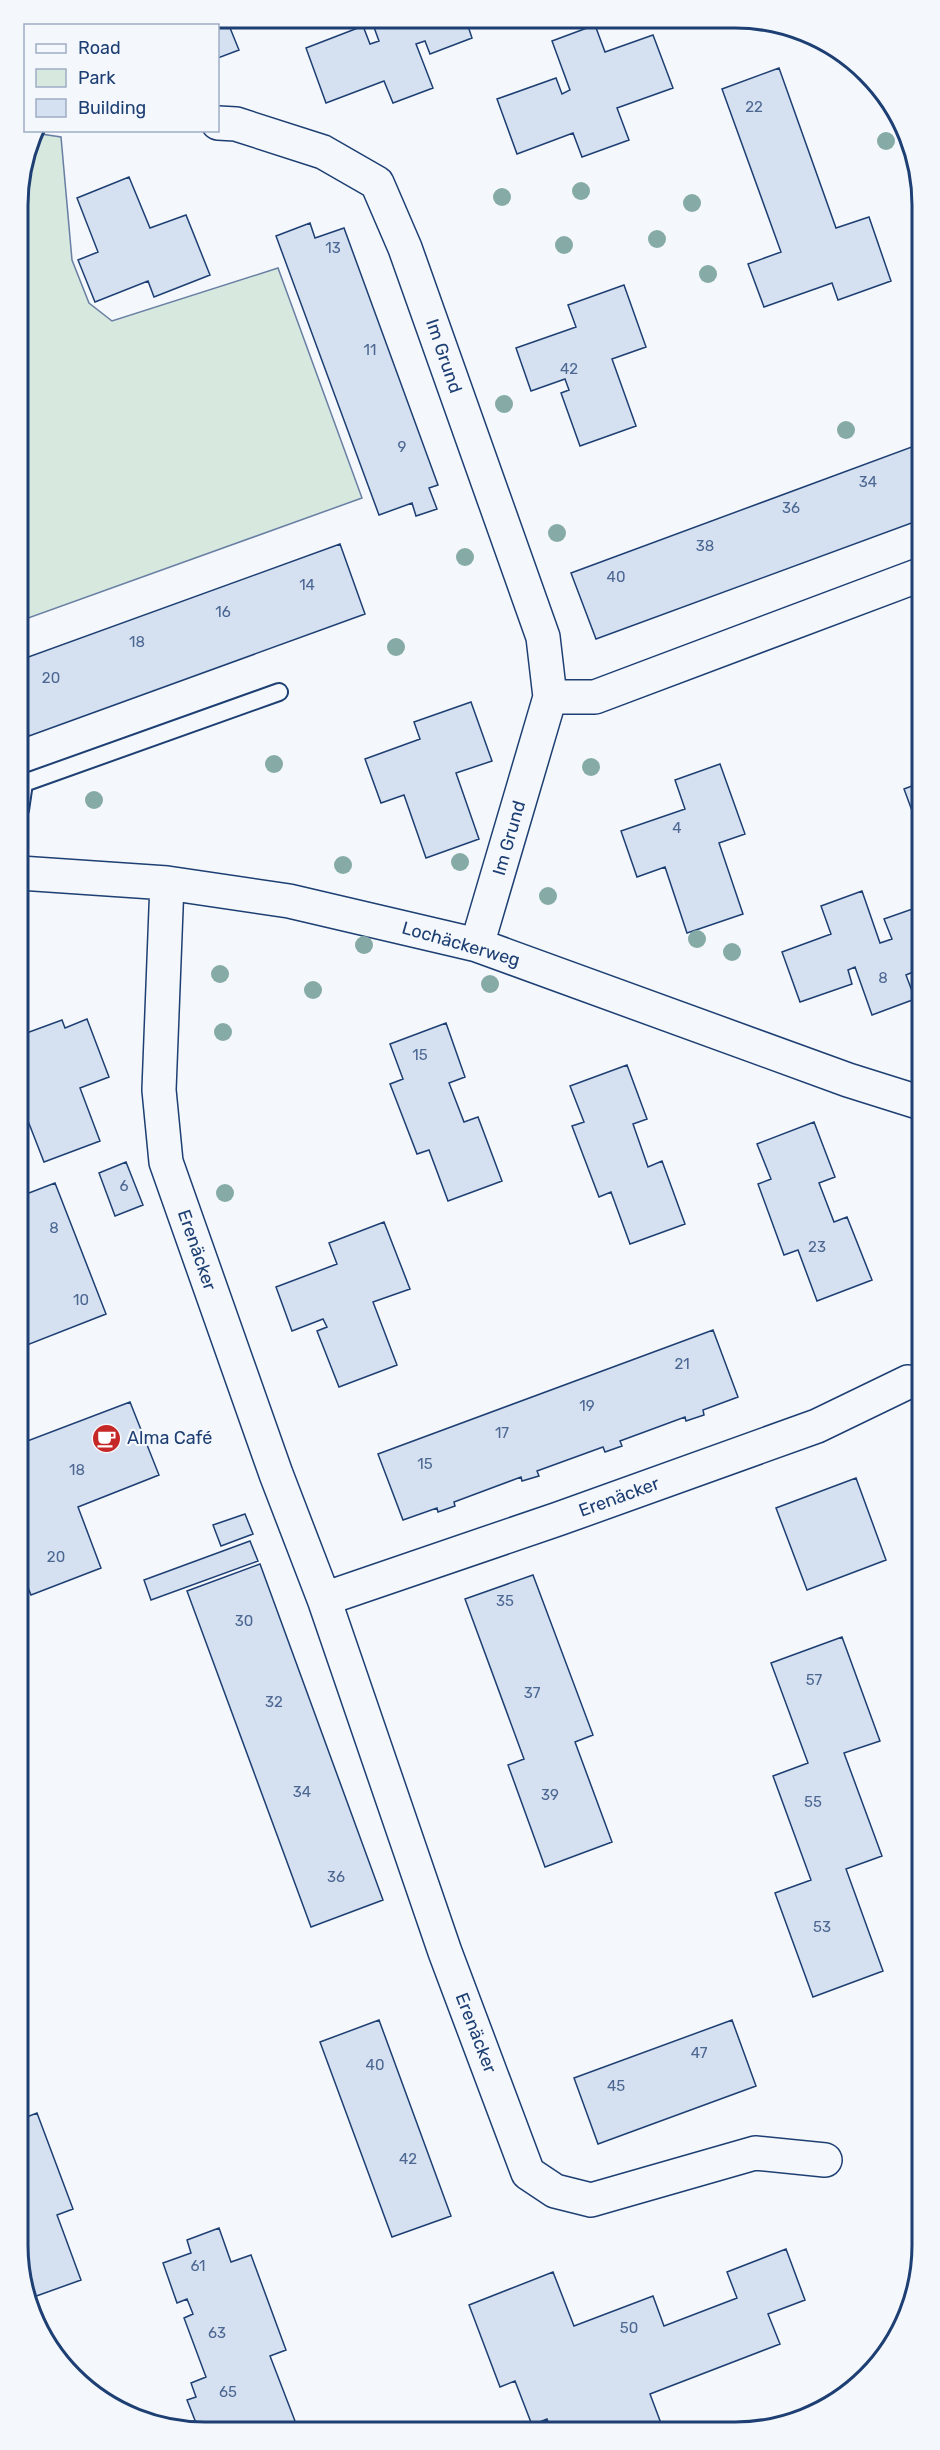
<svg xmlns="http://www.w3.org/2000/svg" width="940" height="2450" font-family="Rubik,sans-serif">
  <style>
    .green { fill: #d7e8df; stroke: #687fa3; stroke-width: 1.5 }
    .building { fill: #d5e0f0; stroke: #1d3f73; stroke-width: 1.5 }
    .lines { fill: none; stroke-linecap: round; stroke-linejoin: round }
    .service-casing { stroke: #1d3f73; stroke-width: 20 }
    .minor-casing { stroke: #1d3f73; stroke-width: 36 }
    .service { stroke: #f4f7fb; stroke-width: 16 }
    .minor { stroke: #f4f7fb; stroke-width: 33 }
    .tree { fill: #86aba6 }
    .labels { text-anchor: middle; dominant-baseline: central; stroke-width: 4.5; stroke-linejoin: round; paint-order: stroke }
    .number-label { font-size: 15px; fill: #4b6792 }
    .street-label { font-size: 18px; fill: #1d3f73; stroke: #f4f7fb }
    .poi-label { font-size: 18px; fill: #1d3f73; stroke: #f4f7fb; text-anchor: start }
    .rim { fill: none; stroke: #1d3f73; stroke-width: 3 }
  </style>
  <rect width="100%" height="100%" fill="#f4f7fb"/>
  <path class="green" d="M34,133L61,137L72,260L89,303L112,321L278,268L362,498L20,621L18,193Z"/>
  <path class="building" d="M205,18H226L239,50L218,58V26H167Z
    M371,19L466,20L472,38L430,54L425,41L416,44L433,88L393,103L384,81L326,103L306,48L363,26L370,44L379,41Z
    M595,25L605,52L653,35L673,88L617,108L629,140L582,157L573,133L517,154L497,99L556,78L562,94L570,90L552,41Z
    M779,68L836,228L869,217L891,281L838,300L832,283L764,307L748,264L781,252L722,89Z
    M129,177L150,228L186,215L210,275L154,297L148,281L95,302L78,260L98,252L77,198Z
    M310,223L315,238L344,228L438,485L429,488L437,509L416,516L412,503L379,515L276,236Z
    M624,285L646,347L612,359L636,426L580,446L561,393L569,390L565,379L531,391L516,348L576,327L568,305Z
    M917,445V521L596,639L571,573Z
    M340,544L365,614L29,736L20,711V660Z
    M471,702L492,761L456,773L479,839L426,858L404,795L381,803L365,759L420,739L414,722Z
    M720,764L745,834L719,843L743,914L687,933L665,867L637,877L621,831L685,809L675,780Z
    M917,784L918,827L904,789Z
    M862,891L880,943L892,939L884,919L918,907V970L906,975L915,999L872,1015L855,967L848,970L852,984L800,1002L782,952L831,934L821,906Z
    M87,1019L109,1077L80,1088L100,1141L44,1162L28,1121L21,1124V1035L62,1020L65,1028Z
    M446,1023L465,1077L449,1083L464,1122L478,1117L502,1181L448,1201L429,1150L417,1154L390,1084L403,1079L390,1044Z
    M627,1065L647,1119L633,1124L648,1167L662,1161L685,1224L630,1244L611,1192L599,1197L572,1126L584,1122L570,1086Z
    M814,1122L835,1177L819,1183L834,1222L847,1217L872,1280L817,1301L798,1250L784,1255L758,1184L771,1179L757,1144Z
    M126,1162L143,1205L115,1216L99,1173Z
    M55,1183L106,1314L22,1347L21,1196Z
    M384,1222L410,1289L373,1302L397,1365L339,1387L317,1331L327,1327L323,1319L292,1331L276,1287L337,1264L329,1243Z
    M713,1330L738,1397L703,1410L704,1415L686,1421L685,1417L620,1441L622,1446L605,1452L603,1447L537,1471L539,1476L522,1481L521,1477L454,1502L455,1506L438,1512L437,1508L403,1520L378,1454Z
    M130,1402L159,1475L78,1507L101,1568L31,1595L27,1585L22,1587V1443Z
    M856,1478L886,1560L807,1590L776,1508Z
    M245,1514L253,1534L221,1546L213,1525Z
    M250,1541L258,1561L151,1600L144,1580Z
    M260,1564L383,1900L311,1927L187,1591Z
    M533,1575L593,1735L575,1742L612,1842L545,1867L508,1765L524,1759L465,1599Z
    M842,1637L880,1741L844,1753L882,1856L846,1869L883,1971L813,1997L775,1893L811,1880L773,1776L808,1763L771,1663Z
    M379,2020L451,2216L392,2237L320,2042Z
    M732,2020L756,2086L598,2144L574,2078Z
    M37,2113L73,2209L57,2215L81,2280L28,2299L24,2293V2118Z
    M219,2228L231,2262L251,2255L286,2350L270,2356L295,2421L275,2428H198L187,2400L196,2397L191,2383L206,2377L184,2318L193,2314L187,2299L177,2303L163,2263L191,2253L187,2240Z
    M786,2249L805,2300L768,2314L780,2344L650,2394L662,2426L550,2427L547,2419L532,2425L515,2381L500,2387L469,2305L553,2272L574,2326L653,2296L664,2326L737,2298L727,2272Z"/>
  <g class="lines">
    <defs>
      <path id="service" d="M20,810L24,783L279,692"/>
      <path id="minor" d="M218,123L236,124L323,152L377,183L405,248L543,637L550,697L477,945
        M550,697H595L917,576
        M20,873L167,883L289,901L477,945L848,1080L918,1102
        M167,883L159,1090L166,1162L276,1474L324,1599L445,1952L528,2173L555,2191L591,2200L755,2153L825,2160
        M324,1599L558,1519L817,1426L908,1382"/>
    </defs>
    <use href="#service" class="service-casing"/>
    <use href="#minor" class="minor-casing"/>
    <use href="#service" class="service"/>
    <use href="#minor" class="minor"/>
  </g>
  <g class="tree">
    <circle cx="886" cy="141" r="9"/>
    <circle cx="581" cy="191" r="9"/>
    <circle cx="502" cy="197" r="9"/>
    <circle cx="692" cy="203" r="9"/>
    <circle cx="657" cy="239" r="9"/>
    <circle cx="564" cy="245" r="9"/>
    <circle cx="708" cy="274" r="9"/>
    <circle cx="504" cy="404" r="9"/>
    <circle cx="846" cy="430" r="9"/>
    <circle cx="557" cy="533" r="9"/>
    <circle cx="465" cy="557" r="9"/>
    <circle cx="396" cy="647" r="9"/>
    <circle cx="274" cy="764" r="9"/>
    <circle cx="591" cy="767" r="9"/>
    <circle cx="94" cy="800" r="9"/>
    <circle cx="460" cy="862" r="9"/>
    <circle cx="343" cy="865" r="9"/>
    <circle cx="548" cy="896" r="9"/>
    <circle cx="697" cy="939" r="9"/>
    <circle cx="364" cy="945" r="9"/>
    <circle cx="732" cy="952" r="9"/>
    <circle cx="220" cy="974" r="9"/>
    <circle cx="490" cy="984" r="9"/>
    <circle cx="313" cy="990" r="9"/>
    <circle cx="223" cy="1032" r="9"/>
    <circle cx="225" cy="1193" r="9"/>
  </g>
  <defs>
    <symbol id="cafe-disc" viewBox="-11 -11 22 22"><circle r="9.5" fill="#c62828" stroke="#f4f7fb"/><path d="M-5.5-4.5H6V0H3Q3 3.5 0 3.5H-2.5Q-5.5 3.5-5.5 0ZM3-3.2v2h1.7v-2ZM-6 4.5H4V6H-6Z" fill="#fff"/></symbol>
  </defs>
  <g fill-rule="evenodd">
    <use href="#cafe-disc" x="90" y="1422" width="33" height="33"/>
  </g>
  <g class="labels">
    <g class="number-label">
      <text x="754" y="107">22</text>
      <text x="333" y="248">13</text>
      <text x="370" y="350">11</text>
      <text x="569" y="369">42</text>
      <text x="402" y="447">9</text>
      <text x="868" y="482">34</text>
      <text x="791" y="508">36</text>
      <text x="705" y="546">38</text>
      <text x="616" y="577">40</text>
      <text x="307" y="585">14</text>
      <text x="223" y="612">16</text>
      <text x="137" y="642">18</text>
      <text x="51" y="678">20</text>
      <text x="677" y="828">4</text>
      <text x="883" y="978">8</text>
      <text x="420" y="1055">15</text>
      <text x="124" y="1186">6</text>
      <text x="54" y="1228">8</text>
      <text x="817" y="1247">23</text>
      <text x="81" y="1300">10</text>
      <text x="682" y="1364">21</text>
      <text x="587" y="1406">19</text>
      <text x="502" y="1433">17</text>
      <text x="425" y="1464">15</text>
      <text x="77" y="1470">18</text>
      <text x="56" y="1557">20</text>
      <text x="505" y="1601">35</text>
      <text x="244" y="1621">30</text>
      <text x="814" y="1680">57</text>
      <text x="532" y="1693">37</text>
      <text x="274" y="1702">32</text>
      <text x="302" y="1792">34</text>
      <text x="550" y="1795">39</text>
      <text x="813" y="1802">55</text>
      <text x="336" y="1877">36</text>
      <text x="822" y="1927">53</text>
      <text x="699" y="2053">47</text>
      <text x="375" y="2065">40</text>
      <text x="616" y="2086">45</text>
      <text x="408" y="2159">42</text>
      <text x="198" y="2266">61</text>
      <text x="629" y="2328">50</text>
      <text x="217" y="2333">63</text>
      <text x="228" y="2392">65</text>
    </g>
    <g class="street-label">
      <text transform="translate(444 356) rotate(71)">Im Grund</text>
      <text transform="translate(509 838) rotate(-74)">Im Grund</text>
      <text transform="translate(461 944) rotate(16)">Lochäckerweg</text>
      <text transform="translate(197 1250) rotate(71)">Erenäcker</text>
      <text transform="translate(619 1497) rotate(-20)">Erenäcker</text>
      <text transform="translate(476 2033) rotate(69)">Erenäcker</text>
    </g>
    <g class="poi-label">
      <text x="127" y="1438">Alma Café</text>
    </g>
  </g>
  <path d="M0 0H940V2450H0ZM205 28H735A177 177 0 0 1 912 205V2245A177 177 0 0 1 735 2422H205A177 177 0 0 1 28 2245V205A177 177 0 0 1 205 28Z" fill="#f4f7fb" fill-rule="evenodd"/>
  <path class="rim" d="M205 28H735A177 177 0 0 1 912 205V2245A177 177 0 0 1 735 2422H205A177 177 0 0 1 28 2245V205A177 177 0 0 1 205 28Z"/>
  <rect x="24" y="24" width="195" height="108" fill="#f4f7fb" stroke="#9eadc5" stroke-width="1.5"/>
  <rect x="36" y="44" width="30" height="9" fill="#f4f7fb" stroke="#9eadc5" stroke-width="1.5"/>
  <text x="78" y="54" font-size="18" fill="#1d3f73">Road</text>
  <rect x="36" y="69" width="30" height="18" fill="#d7e8df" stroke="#9eadc5" stroke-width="1.5"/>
  <text x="78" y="84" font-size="18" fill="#1d3f73">Park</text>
  <rect x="36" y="99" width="30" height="18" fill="#d5e0f0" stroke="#9eadc5" stroke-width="1.5"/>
  <text x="78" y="114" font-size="18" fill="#1d3f73">Building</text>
</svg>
